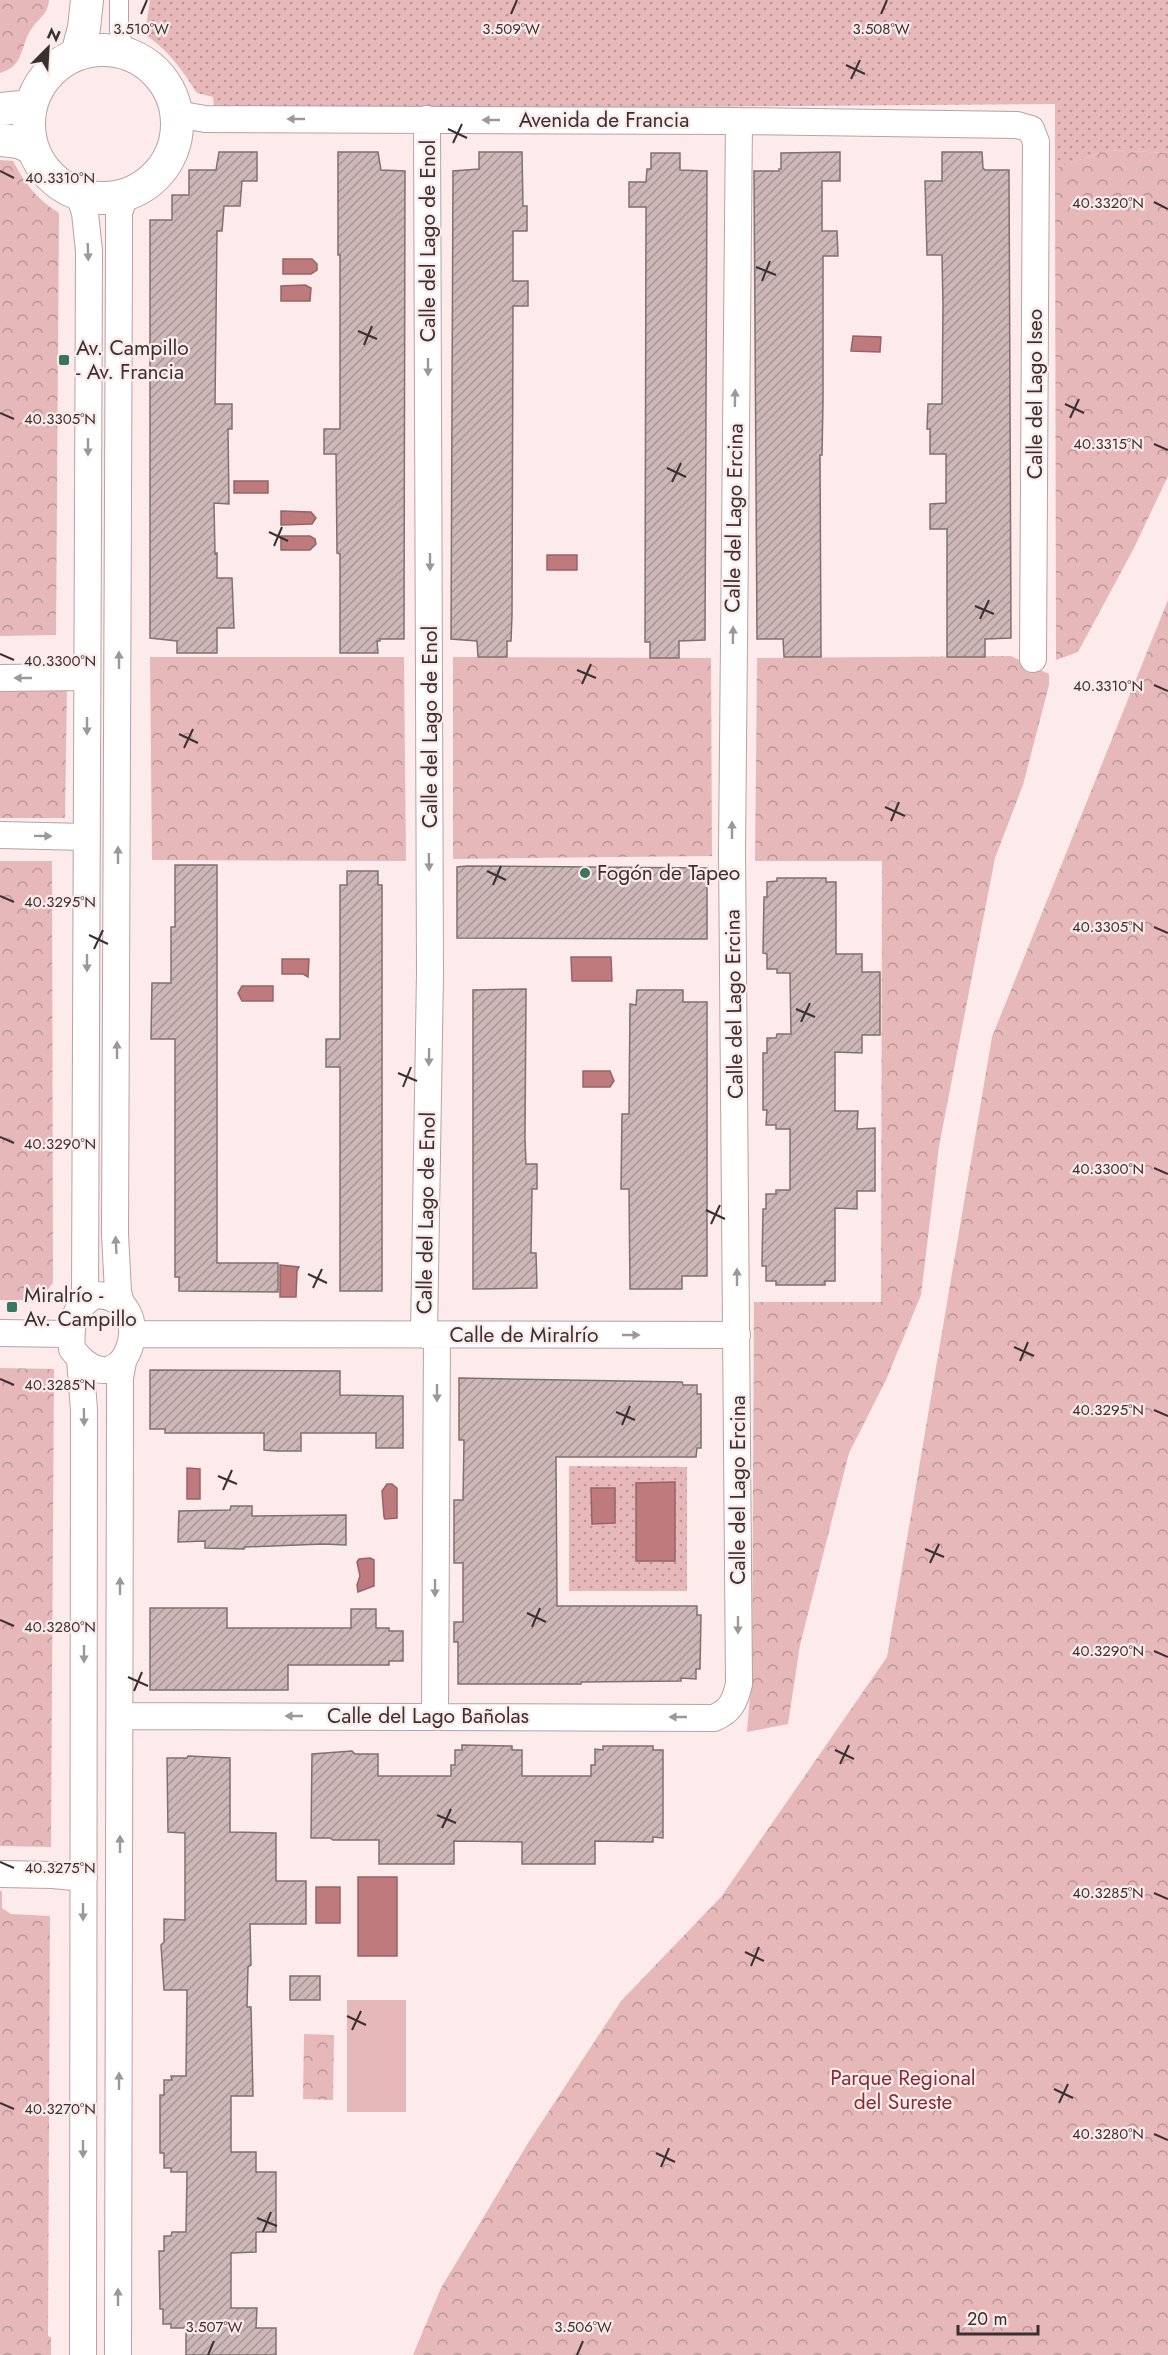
<svg xmlns="http://www.w3.org/2000/svg" width="1168" height="2355" font-family="Jost,sans-serif">
  <style>
    .grass { fill: url(#grass-dots) }
    .park { fill: url(#park-crowns) }
    .pitch { fill: #e6b8b9 }
    .water { fill: #be7a7d; stroke: #966466; stroke-width: 1.5 }
    .building { fill: url(#building-hatch); stroke: #836f6f; stroke-width: 1.5 }
    .lines { fill: none; stroke-linecap: round; stroke-linejoin: round }
    .pedestrian-casing { stroke: #b8a2a2; stroke-width: 20 }
    .minor-casing { stroke: #b8a2a2; stroke-width: 28 }
    .tertiary-casing { stroke: #b8a2a2; stroke-width: 34 }
    .pedestrian { stroke: #fff; stroke-width: 18 }
    .minor { stroke: #fff; stroke-width: 26 }
    .tertiary { stroke: #fff; stroke-width: 32 }
    .oneway { fill: #9c9898 }
    .ticks { fill: none; stroke: #393131; stroke-width: 2 }
    .poi-dot { fill: #3a755f; stroke: #fdeaea; stroke-width: 2 }
    .labels { text-anchor: middle; dominant-baseline: central; stroke-width: 4.5; stroke-linejoin: round; paint-order: stroke }
    .street-label { font-size: 21px; fill: #393131; stroke: #fdeaea }
    .poi-label { font-size: 21px; fill: #393131; stroke: #fdeaea; text-anchor: start }
    .park-label { font-size: 21px; fill: #812e37; stroke: #fdeaea }
    .ticks-label { font-size: 15px; text-anchor: middle; fill: #393131; stroke: #fdeaea; stroke-width: 4.5; stroke-linejoin: round; paint-order: stroke }
  </style>
  <defs>
    <pattern id="grass-dots" width="8" height="8" patternUnits="userSpaceOnUse" patternTransform="scale(1.5)"><rect width="8" height="8" fill="#e6b8b9"/><path d="M2 2h.1M6 6h.1" fill="none" stroke="#bb9697" stroke-width="1.8" stroke-linecap="round"/></pattern>
    <pattern id="park-crowns" width="20" height="18" patternUnits="userSpaceOnUse" patternTransform="scale(1.5)"><rect width="20" height="18" fill="#e6b8b9"/><path d="M2 6a3 3 0 1 1 6 0M12 15a3 3 0 1 1 6 0" fill="none" stroke="#bb9697"/></pattern>
    <pattern id="building-hatch" width="6" height="6" patternUnits="userSpaceOnUse" patternTransform="scale(1.5)"><rect width="6" height="6" fill="#cdb7b7"/><path d="M-1 1l2-2M0 6l6-6M5 7l2-2" fill="none" stroke="#a79595"/></pattern>
  </defs>
  <rect width="100%" height="100%" fill="#fdeaea"/>
  <path class="grass" d="M150,0H1168V153L1109,150L1055,168V104L269,110L214,106L213,97L197,93C182,70 169,50 145,35Z
    M569,1466L687,1467V1591H569Z"/>
  <path class="park" d="M0,0H49C48,14 40,17 32,28C20,45 25,66 0,73Z
    M1109,150L1168,153V476L1134,548L1078,652L1056,660L1055,168Z
    M0,160L13,161C25,184 37,199 59,213L56,635L0,636Z
    M1168,600V2355H413L441,2288L528,2143L621,2001L721,1897L887,1657L992,1037Z
    M1011,656L1049,674V685L1023,785L995,858L939,1146L921,1295L886,1380L849,1453L800,1645L788,1724L747,1732L752,1670L754,1302H881L882,861H755L757,658Z
    M150,657H404L406,861L152,860Z
    M453,657L711,658L712,856L453,859Z
    M0,687H67L65,818H0Z
    M0,861H52L53,1283L39,1300H0Z
    M0,1368L54,1369L51,1847L0,1846Z
    M0,1891H2V1908L11,1914L50,1916L48,2336L51,2337V2355H0Z
    M304,2034L334,2035L333,2100L303,2099Z"/>
  <path class="pitch" d="M347,2000H406V2112H347Z"/>
  <path class="water" d="M283,259H312L317,264V270L311,274H283Z
    M305,285L311,288L310,301H281V286Z
    M853,336L881,337L880,352L851,351Z
    M234,481H268V493H234Z
    M281,511L311,512L316,518L312,524L281,525Z
    M281,536H310L315,539L316,544L310,550H281Z
    M547,555H577V570H547Z
    M571,957H611L612,981H572Z
    M282,959H309L308,977L303,974H282Z
    M242,986H273V1001H242L238,993Z
    M583,1071H610L614,1081L610,1087H583Z
    M280,1265L299,1267L297,1271L296,1297H280Z
    M187,1468L200,1469V1499H187Z
    M675,1482V1561H636V1483Z
    M387,1484H392L397,1488V1518L385,1519L384,1517L382,1491Z
    M591,1488H615V1523L592,1524Z
    M370,1558L374,1560V1586L358,1592L357,1585L360,1576L357,1562L359,1559Z
    M358,1877H397V1956H358Z
    M316,1887H340V1923H316Z"/>
  <path class="building" d="M219,152H257V181H242L240,206H224L222,231H217L215,404H232V429H228L229,504L214,503L215,554L217,553V578H232L234,628H217V653H177V641L150,638V220H172V195H189V170H216Z
    M338,152H378L381,170L405,171L404,639H380V641H377L378,653H340V554L337,553L336,454H324V429H340V255H338Z
    M479,152H522L523,206H527V231H513V281H528V306H513L512,615L511,641H507V657H478L477,641L451,639L453,171L479,169Z
    M840,152V181H822V231H837L838,256H823V401L822,455H820L821,657H784L783,639H757L754,171H779V169H781V153Z
    M942,152H982L983,168L985,170H1009L1011,638L985,639V657H947V529H930V504L946,503V454H930V429H927L928,404H942L943,305L942,255H927L925,181H942Z
    M651,153H680V170L707,171L705,640L679,641V658H650V642H645L646,207H629V182H646L647,169H651Z
    M175,865H217V1263H278V1292L179,1291V1277H175V1039H151L152,983H171V927H175Z
    M467,866L707,868V939L457,938V867Z
    M347,871H378V885H382V1291H340V1067H326V1039H340V885H347Z
    M777,878H826V882H836V954H862V972H880V1035H862V1053L835,1052V1111H858L857,1129L875,1128V1191H857V1209L835,1208V1281H825V1285H776V1281H766V1266H762L763,1209H766V1194H776V1190H790V1129H776V1125H766L767,1110H763V1053H767V1038H776L777,1034H791L790,973H777V969H767V954L763,953L764,897H767V882L777,881Z
    M526,989L525,1139L526,1164H537V1189H532L531,1253H536L537,1288L473,1289V990Z
    M637,990H683V1002H707V1276H682V1289H630L629,1189H621L622,1114H629L630,1004L636,1005Z
    M150,1370L340,1371V1395L403,1396V1448H376V1433H301V1451H277L264,1450V1433H165V1429H150Z
    M459,1378L682,1382L683,1385H697V1394H701V1448H697L696,1457H556L557,1606H697V1615H701L700,1669H696V1679L681,1678V1681L581,1682V1684H458V1642H454V1622H463V1563H454V1500H463L464,1440H459Z
    M231,1506H252V1516L346,1515V1545L323,1544L245,1547L244,1549L205,1548V1541L178,1542L179,1511L230,1510Z
    M150,1608H227V1628H351V1609H376V1628H389V1631H403V1661H389V1665H288V1690H150Z
    M462,1745L512,1746V1750H522V1776H591V1765H595V1749L603,1750V1746H653V1750H663V1838L653,1837V1842L595,1841V1864H522V1842L454,1841V1864H379V1840H333L330,1838H311L312,1754L352,1751L355,1754H378V1776H451V1765H455V1750H462Z
    M188,1756L230,1758V1832L276,1833V1881H306V1924H250L251,1965L248,1967L247,2007H251L253,2096H231V2152H256V2172H276V2232H256V2252L231,2253V2308H257L256,2328H276V2355H186V2328H171V2324H163V2309H160L159,2251H164V2236H171L172,2232H186L187,2172H171V2168H164V2153H160V2095H164V2080H172L171,2076H186L187,1990H164L161,1945L164,1942V1919L185,1920V1833L168,1832L167,1758H187Z
    M290,1976H320V2000H290Z"/>
  <g class="lines">
    <defs>
      <path id="pedestrian" d="M119,0V30L126,53"/>
      <path id="minor" d="M177,114L205,119L739,121L1017,125L1031,129L1036,142L1033,659
        M79,194L85,213L89,251L85,1301
        M0,678L87,677
        M0,835L87,837
        M95,1295C164,1295 125,1418 72,1349C70,1325 73,1308 95,1295Z
        M121,1303L118,1292L115,1234L119,251V213L125,195
        M0,1333L70,1334
        M132,1334L737,1335
        M424,1335L430,973L427,119
        M80,1359L84,1410L83,2355
        M120,1716L714,1718C731,1711 735,1701 739,1684L732,851L739,121
        M435,1716L437,1335
        M0,1874L53,1875L84,1878
        M118,2355L120,1410V1377L123,1362"/>
      <path id="tertiary" d="M29 124a74 74 0 1 1 148 0a74 74 0 1 1-148 0Z
        M77,54L84,28L87,0
        M0,109L30,106
        M0,140L19,142L32,148"/>
    </defs>
    <use href="#pedestrian" class="pedestrian-casing"/>
    <use href="#minor" class="minor-casing"/>
    <use href="#tertiary" class="tertiary-casing"/>
    <use href="#pedestrian" class="pedestrian"/>
    <use href="#minor" class="minor"/>
    <use href="#tertiary" class="tertiary"/>
  </g>
  <defs><path id="oneway-solid" d="M-6-.8H1V-3.2L6.5 0L1 3.2V.8H-6Z" transform="scale(1.5)"/></defs>
  <g class="oneway">
    <use href="#oneway-solid" transform="translate(296 119) rotate(-180)"/>
    <use href="#oneway-solid" transform="translate(491 120) rotate(-180)"/>
    <use href="#oneway-solid" transform="translate(88 252) rotate(88)"/>
    <use href="#oneway-solid" transform="translate(428 367) rotate(90)"/>
    <use href="#oneway-solid" transform="translate(735 398) rotate(-89)"/>
    <use href="#oneway-solid" transform="translate(88 447) rotate(90)"/>
    <use href="#oneway-solid" transform="translate(430 562) rotate(90)"/>
    <use href="#oneway-solid" transform="translate(733 635) rotate(-89)"/>
    <use href="#oneway-solid" transform="translate(119 660) rotate(-90)"/>
    <use href="#oneway-solid" transform="translate(23 678) rotate(180)"/>
    <use href="#oneway-solid" transform="translate(87 726) rotate(90)"/>
    <use href="#oneway-solid" transform="translate(732 830) rotate(-90)"/>
    <use href="#oneway-solid" transform="translate(43 836) rotate(1)"/>
    <use href="#oneway-solid" transform="translate(118 855) rotate(-90)"/>
    <use href="#oneway-solid" transform="translate(429 862) rotate(89)"/>
    <use href="#oneway-solid" transform="translate(87 963) rotate(90)"/>
    <use href="#oneway-solid" transform="translate(117 1050) rotate(-90)"/>
    <use href="#oneway-solid" transform="translate(429 1057) rotate(91)"/>
    <use href="#oneway-solid" transform="translate(116 1245) rotate(-93)"/>
    <use href="#oneway-solid" transform="translate(737 1277) rotate(-90)"/>
    <use href="#oneway-solid" transform="translate(631 1335)"/>
    <use href="#oneway-solid" transform="translate(437 1393) rotate(90)"/>
    <use href="#oneway-solid" transform="translate(84 1417) rotate(89)"/>
    <use href="#oneway-solid" transform="translate(120 1586) rotate(-90)"/>
    <use href="#oneway-solid" transform="translate(435 1588) rotate(90)"/>
    <use href="#oneway-solid" transform="translate(738 1625) rotate(90)"/>
    <use href="#oneway-solid" transform="translate(84 1654) rotate(90)"/>
    <use href="#oneway-solid" transform="translate(294 1716) rotate(180)"/>
    <use href="#oneway-solid" transform="translate(678 1717) rotate(-180)"/>
    <use href="#oneway-solid" transform="translate(120 1844) rotate(-90)"/>
    <use href="#oneway-solid" transform="translate(83 1912) rotate(90)"/>
    <use href="#oneway-solid" transform="translate(119 2081) rotate(-90)"/>
    <use href="#oneway-solid" transform="translate(83 2149) rotate(90)"/>
    <use href="#oneway-solid" transform="translate(118 2297) rotate(-90)"/>
  </g>
  <path class="ticks" d="M141,14L147,0M511,14L517,0M881,14L887,0M846,65L865,74M851,79L860,60M448,129L467,138M453,143L462,124M0,171L14,178M1154,202L1168,209M756,267L776,275M762,281L770,261M358,331L377,339M364,345L372,326M1065,404L1084,413M0,413L14,419M1070,418L1079,399M1154,444L1168,450M667,468L686,477M672,482L681,463M269,532L288,541M274,546L282,527M975,606L994,614M980,619L989,600M0,654L14,660M577,670L596,678M582,684L591,664M1154,685L1168,691M179,734L198,743M184,748L193,729M885,807L905,816M891,821L899,802M487,871L506,880M493,885L501,866M0,896L14,902M1154,927L1168,933M89,935L108,944M94,949L103,930M796,1009L815,1017M801,1022L810,1003M398,1073L417,1081M403,1087L411,1067M0,1137L14,1143M1154,1168L1168,1174M706,1210L725,1219M711,1224L720,1205M308,1274L327,1283M313,1288L322,1269M1014,1347L1034,1356M1020,1361L1028,1342M0,1379L14,1385M1154,1410L1168,1416M616,1412L635,1420M622,1425L630,1406M218,1476L237,1484M223,1490L232,1470M925,1549L944,1557M930,1563L939,1544M527,1613L546,1622M0,1620L14,1626M532,1627L540,1608M1154,1651L1168,1657M128,1677L148,1686M134,1691L142,1672M835,1750L854,1759M840,1764L849,1745M437,1815L456,1823M442,1828L451,1809M0,1862L14,1868M1154,1893L1168,1899M745,1952L764,1961M751,1966L759,1947M347,2016L366,2025M352,2030L361,2011M1054,2089L1073,2098M0,2103L14,2109M1059,2103L1068,2084M1154,2134L1168,2140M656,2153L675,2162M661,2167L669,2148M257,2218L277,2226M263,2232L271,2212M208,2355L214,2341M577,2355L583,2341"/>
  <g class="poi-dot">
    <rect x="58" y="354" width="12" height="12" rx="3"/>
    <circle cx="585" cy="873" r="6"/>
    <rect x="6" y="1301" width="12" height="12" rx="3"/>
  </g>
  <g class="labels">
    <g class="street-label">
      <text x="604" y="120">Avenida de Francia</text>
      <text transform="translate(428 241) rotate(-90)">Calle del Lago de Enol</text>
      <text transform="translate(1035 394) rotate(-90)">Calle del Lago Iseo</text>
      <text transform="translate(734 518) rotate(-89)">Calle del Lago Ercina</text>
      <text transform="translate(430 727) rotate(-90)">Calle del Lago de Enol</text>
      <text transform="translate(734 1004) rotate(-91)">Calle del Lago Ercina</text>
      <text transform="translate(426 1213) rotate(-89)">Calle del Lago de Enol</text>
      <text x="524" y="1335">Calle de Miralrío</text>
      <text transform="translate(738 1490) rotate(-90)">Calle del Lago Ercina</text>
      <text x="428" y="1716">Calle del Lago Bañolas</text>
    </g>
    <g class="poi-label">
      <text x="76" y="348">Av. Campillo<tspan x="76" dy="24">- Av. Francia</tspan></text>
      <text x="597" y="873">Fogón de Tapeo</text>
      <text x="24" y="1295">Miralrío -<tspan x="24" dy="24">Av. Campillo</tspan></text>
    </g>
    <g class="park-label">
      <text x="903" y="2078">Parque Regional<tspan x="903" dy="24">del Sureste</tspan></text>
    </g>
  </g>
  <g class="ticks-label">
    <text x="511" y="34">3.509°W</text>
    <text x="881" y="34">3.508°W</text>
    <text x="141" y="34">3.510°W</text>
    <text x="60" y="183">40.3310°N</text>
    <text x="1108" y="208">40.3320°N</text>
    <text x="60" y="424">40.3305°N</text>
    <text x="1108" y="449">40.3315°N</text>
    <text x="60" y="666">40.3300°N</text>
    <text x="1108" y="691">40.3310°N</text>
    <text x="60" y="907">40.3295°N</text>
    <text x="1108" y="932">40.3305°N</text>
    <text x="60" y="1149">40.3290°N</text>
    <text x="1108" y="1174">40.3300°N</text>
    <text x="60" y="1390">40.3285°N</text>
    <text x="1108" y="1415">40.3295°N</text>
    <text x="60" y="1632">40.3280°N</text>
    <text x="1108" y="1656">40.3290°N</text>
    <text x="60" y="1873">40.3275°N</text>
    <text x="1108" y="1898">40.3285°N</text>
    <text x="60" y="2114">40.3270°N</text>
    <text x="1108" y="2139">40.3280°N</text>
    <text x="214" y="2332">3.507°W</text>
    <text x="583" y="2332">3.506°W</text>
  </g>
  <g transform="translate(48 48) rotate(24)" stroke="#fdeaea" stroke-width="4.5" paint-order="stroke">
  <path d="M0-4.5L10 22L0 15L-10 22Z" fill="#393131"/>
  <text y="-9" font-size="16" font-weight="bold" text-anchor="middle" fill="#393131">N</text>
  </g>
  <path d="M958 2325v9h80v-9" fill="none" stroke="#393131" stroke-width="3"/>
  <text x="967" y="2325" font-size="18" fill="#393131" stroke="#fdeaea" stroke-width="4.5" paint-order="stroke">20 m</text>
</svg>
